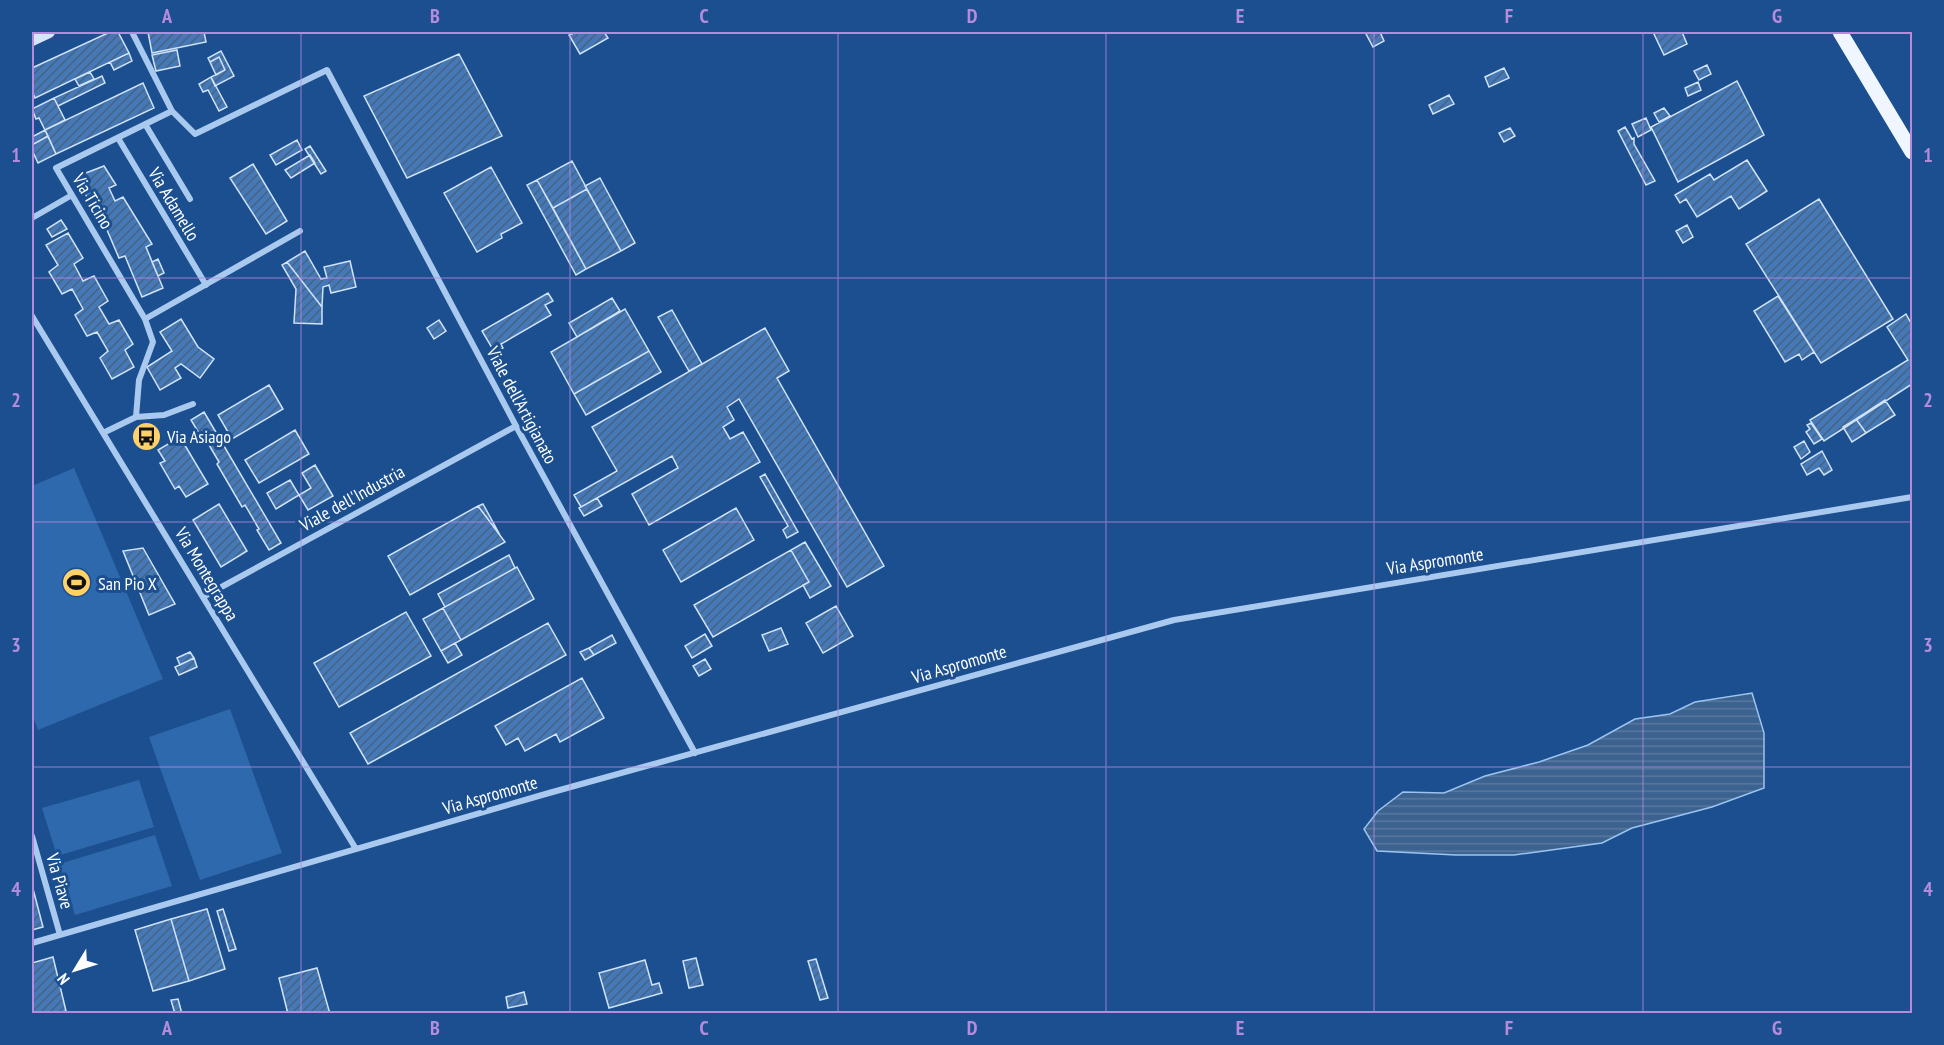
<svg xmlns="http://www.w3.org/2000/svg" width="1944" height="1045" font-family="'PT Sans Narrow',sans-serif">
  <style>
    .pitch { fill: #2e69ad }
    .water { fill: url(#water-rules); stroke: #9cc4f0; stroke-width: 1.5 }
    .building { fill: url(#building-hatch); stroke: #cfe3fa; stroke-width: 1.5 }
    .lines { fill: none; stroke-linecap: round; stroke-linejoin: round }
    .minor { stroke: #a9c9ee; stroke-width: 6 }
    .secondary { stroke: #d6e6fa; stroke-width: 12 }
    .primary { stroke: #f0f6ff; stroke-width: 15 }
    .grid { fill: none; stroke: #b68bdc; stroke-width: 1.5; stroke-opacity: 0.55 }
    .labels { text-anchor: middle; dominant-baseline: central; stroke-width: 6; stroke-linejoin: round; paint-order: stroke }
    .street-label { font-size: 18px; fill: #fff; stroke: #1b4f8f }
    .poi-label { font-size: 18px; fill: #fff; stroke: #1b4f8f; text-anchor: start }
    .neatline { fill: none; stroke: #b68bdc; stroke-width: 2 }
    .grid-label { font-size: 20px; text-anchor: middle; font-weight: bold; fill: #b68bdc }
  </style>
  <defs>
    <pattern id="water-rules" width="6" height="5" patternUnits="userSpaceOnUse" patternTransform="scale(1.5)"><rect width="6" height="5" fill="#3c6290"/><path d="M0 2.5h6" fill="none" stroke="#597aa1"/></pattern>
    <pattern id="building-hatch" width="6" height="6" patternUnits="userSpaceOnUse" patternTransform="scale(1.5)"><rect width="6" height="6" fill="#4478b7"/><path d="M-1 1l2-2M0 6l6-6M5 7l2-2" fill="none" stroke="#486282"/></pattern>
  </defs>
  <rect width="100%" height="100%" fill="#1b4f8f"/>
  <path class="pitch" d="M74,468L163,679L38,730L32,714V486Z
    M230,709L282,853L200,880L149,737Z
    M139,780L154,827L57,856L42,808Z
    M155,835L172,886L75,915L59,864Z"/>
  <path class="water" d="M1752,693L1764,733V788L1712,807L1632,828L1602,843L1514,855H1456L1377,851L1364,829L1378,811L1403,792L1444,793L1485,776L1539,762L1588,745L1635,719L1670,714L1695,702Z"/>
  <path class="building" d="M110,32H118L129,53L35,98L32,91V68Z
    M148,32H204L206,42L152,53Z
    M576,32H604L608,38L580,54L569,35Z
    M1365,32H1380L1384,41L1373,47Z
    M1653,32H1682L1687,44L1664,55Z
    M177,50L180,66L156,71L152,55Z
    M221,51L234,76L215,86L211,77L225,70L219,57L210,62L208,58Z
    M129,53L132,61L114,70L110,62Z
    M459,54L502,136L407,178L364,96Z
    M219,57L225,70L216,75L210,62Z
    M1707,65L1711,74L1699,80L1694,71Z
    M1504,68L1509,78L1489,87L1485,77Z
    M90,72L94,79L79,86L75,79Z
    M102,76L105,83L58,106L54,98Z
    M211,77L227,107L219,111L208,90L203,92L199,84Z
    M1737,81L1764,135L1678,182L1651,127Z
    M1698,82L1701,90L1688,96L1685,88Z
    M143,83L154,108L56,154L45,130Z
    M1449,95L1454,104L1433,114L1429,105Z
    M54,98L65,120L45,130L39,118L36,119L32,109Z
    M1664,108L1670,116L1659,122L1654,113Z
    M1646,118L1651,130L1638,137L1632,124Z
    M1625,127L1632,139L1634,138V144L1655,181L1646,185L1618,131Z
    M1510,128L1515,136L1504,142L1499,133Z
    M45,130L48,136L32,145V137Z
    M48,136L56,154L38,163L32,150V145Z
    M297,140L302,150L276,165L270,155Z
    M310,146L326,171L321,174L305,149Z
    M310,155L315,163L291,178L285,170Z
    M1747,160L1767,191L1739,209L1731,196L1697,217L1686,199L1680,203L1675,195L1710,174L1714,180Z
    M572,161L587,189L553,208L537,180Z
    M253,164L287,221L266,234L230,178Z
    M104,166L116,185L109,188L115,201L123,197L152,244L146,247L163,288L142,297L125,256L119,258L101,216L96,219L78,176Z
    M491,167L522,223L501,234L502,238L477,252L444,193Z
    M600,178L635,243L621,251L585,186Z
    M537,180L586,269L576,275L527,185Z
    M587,189L621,251L586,269L553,208Z
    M1819,199L1893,319L1821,363L1746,244Z
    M61,220L67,229L52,237L47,229Z
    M1687,225L1693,237L1683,243L1676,231Z
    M68,233L83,258L74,264L83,281L94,276L108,301L99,307L109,324L119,320L133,344L125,350L134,367L112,379L100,358L108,351L97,332L87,336L75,315L83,309L72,289L62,294L49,272L58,265L46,245Z
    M305,251L321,279L327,278L324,267L350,261L356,287L331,293L329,285L323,287L322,307L287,262Z
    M158,259L164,273L158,276L152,262Z
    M287,262L322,307V324L294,323L296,289L282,265Z
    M548,293L553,301L545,305L551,315L501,344L503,348L495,353L482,331Z
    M1778,296L1814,352L1802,360L1799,354L1785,362L1754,311Z
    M612,298L620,311L577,337L569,323Z
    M625,309L649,351L574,394L551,352Z
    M672,310L702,364L689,371L658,317Z
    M1906,314L1912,325V384L1824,441L1810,420L1908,360L1887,327Z
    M181,319L198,347L214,359L200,378L181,364L175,368L181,378L160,390L147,367L172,351L160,332Z
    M439,320L446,331L434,339L427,328Z
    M765,328L789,371L777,378L884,566L847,587L739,399L727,407L734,420L723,427L730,439L743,432L760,462L649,525L632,494L678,468L672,456L581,507L574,495L617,471L592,427Z
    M649,351L661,372L586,415L574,394Z
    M269,385L283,409L232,439L218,415Z
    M1885,400L1895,415L1866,433L1856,419Z
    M204,412L281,543L269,550L257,530L259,529L245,505L242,507L217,464L219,462L205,438L203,440L191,420Z
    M1856,419L1866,433L1852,442L1843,427Z
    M1811,423L1822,439L1814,444L1806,432L1810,429L1807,425Z
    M295,430L309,454L259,483L245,460Z
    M180,437L208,484L186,497L179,486L175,489L160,463L165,461L158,450Z
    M1804,441L1810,452L1801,459L1794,447Z
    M1822,451L1832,470L1824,475L1819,468L1807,475L1801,464Z
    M315,465L333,496L308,510L299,495L311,488L302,473Z
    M765,474L798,532L787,538L783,530L788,526L760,477Z
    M290,480L299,495L276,509L267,493Z
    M597,498L602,506L584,516L579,508Z
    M219,504L247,551L221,567L193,520Z
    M483,504L500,535L478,506Z
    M478,506L505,542L410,595L388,556Z
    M736,508L754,540L681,582L663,550Z
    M805,542L831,586L810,598L803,585L809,582L791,550Z
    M143,548L175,604L149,615L123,551Z
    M791,550L809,582L713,637L694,605Z
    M509,555L515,568L445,607L438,594Z
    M517,567L534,599L461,640L443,608Z
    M836,606L853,636L823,653L806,623Z
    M443,608L461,640L441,651L423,619Z
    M406,612L431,656L339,707L314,663Z
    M548,623L566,655L368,764L350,733Z
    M781,628L788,644L769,651L762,635Z
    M705,634L712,646L692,658L685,646Z
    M612,635L616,643L594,655L589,648Z
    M455,643L462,655L448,663L441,651Z
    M589,648L594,655L585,660L580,652Z
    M190,652L194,658L180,665L177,658Z
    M194,658L197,667L179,675L175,667Z
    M705,659L711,669L699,676L693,666Z
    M582,678L604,718L560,742L556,734L525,751L518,738L506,745L495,726Z
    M32,885L43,927L32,930Z
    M207,909L225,969L189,981L171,919Z
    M223,909L236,949L229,951L217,911Z
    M171,919L189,981L153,991L135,930Z
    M53,957L66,1011L57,1014H32V963Z
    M696,958L703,985L689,988L683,961Z
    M816,959L828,998L820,1000L808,961Z
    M645,960L652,985L659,983L662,993L609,1008L599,973Z
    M317,968L330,1014H288L279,978Z
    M524,992L527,1004L508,1008L506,997Z
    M178,999L182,1014H175L171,1000Z"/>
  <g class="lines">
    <path class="minor" d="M132,32L172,111L56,168L145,319L153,342L139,380L136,417
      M172,111L195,134L327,70L516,426L695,753
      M145,124L190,199
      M118,138L206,285
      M32,218L72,195
      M32,316L356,849
      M145,319L300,231
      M103,433L136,417L164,415L193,404
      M203,597L516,426
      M32,836L60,935
      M32,943L549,793L1174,620L1912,497"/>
    <path class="secondary" d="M32,40L49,32"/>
    <path class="primary" d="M1840,32L1912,152"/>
  </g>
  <path class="grid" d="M301,32V1014M570,32V1014M838,32V1014M1106,32V1014M1374,32V1014M1643,32V1014M32,278H1912M32,522H1912M32,767H1912"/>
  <defs>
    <symbol id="bus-disc" viewBox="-11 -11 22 22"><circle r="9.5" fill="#ffd166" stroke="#1b4f8f"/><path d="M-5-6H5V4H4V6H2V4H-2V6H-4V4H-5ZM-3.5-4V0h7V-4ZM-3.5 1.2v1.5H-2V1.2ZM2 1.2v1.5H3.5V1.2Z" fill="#111"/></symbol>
    <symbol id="stadium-disc" viewBox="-11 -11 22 22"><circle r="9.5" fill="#ffd166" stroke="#1b4f8f"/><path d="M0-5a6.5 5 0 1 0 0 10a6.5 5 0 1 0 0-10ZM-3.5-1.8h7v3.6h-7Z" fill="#111"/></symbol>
  </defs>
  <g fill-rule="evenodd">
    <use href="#bus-disc" x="130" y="420" width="33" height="33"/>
    <use href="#stadium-disc" x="60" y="566" width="33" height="33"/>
  </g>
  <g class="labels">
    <g class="street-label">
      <text transform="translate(93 201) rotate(59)">Via Ticino</text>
      <text transform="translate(174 204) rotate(59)">Via Adamello</text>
      <text transform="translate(522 405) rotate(62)">Viale dell'Artigianato</text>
      <text transform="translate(352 498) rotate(-29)">Viale dell'Industria</text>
      <text transform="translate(1435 561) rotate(-9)">Via Aspromonte</text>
      <text transform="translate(207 574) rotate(59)">Via Montegrappa</text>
      <text transform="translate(959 664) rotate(-16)">Via Aspromonte</text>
      <text transform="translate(490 795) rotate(-16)">Via Aspromonte</text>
      <text transform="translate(60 881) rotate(74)">Via Piave</text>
    </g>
    <g class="poi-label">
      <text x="167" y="436">Via Asiago</text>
      <text x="98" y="583">San Pio X</text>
    </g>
  </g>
  <rect width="1944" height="1045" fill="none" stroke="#1b4f8f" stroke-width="66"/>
  <g transform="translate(75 970) rotate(232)" stroke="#1b4f8f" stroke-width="4.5" paint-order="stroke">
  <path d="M0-4.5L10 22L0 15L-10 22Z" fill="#ffffff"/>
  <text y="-9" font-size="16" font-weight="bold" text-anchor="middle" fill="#ffffff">N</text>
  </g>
  <rect x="33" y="33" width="1878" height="979" class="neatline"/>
  <g class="grid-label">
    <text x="167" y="23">A</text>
    <text x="435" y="23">B</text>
    <text x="704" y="23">C</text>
    <text x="972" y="23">D</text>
    <text x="1240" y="23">E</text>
    <text x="1509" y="23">F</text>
    <text x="1777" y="23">G</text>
    <text x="16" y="162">1</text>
    <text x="1928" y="162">1</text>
    <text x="16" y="407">2</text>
    <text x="1928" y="407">2</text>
    <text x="16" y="652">3</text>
    <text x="1928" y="652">3</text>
    <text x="16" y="896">4</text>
    <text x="1928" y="896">4</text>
    <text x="167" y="1035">A</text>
    <text x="435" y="1035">B</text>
    <text x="704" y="1035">C</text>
    <text x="972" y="1035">D</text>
    <text x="1240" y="1035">E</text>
    <text x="1509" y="1035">F</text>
    <text x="1777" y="1035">G</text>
  </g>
</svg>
